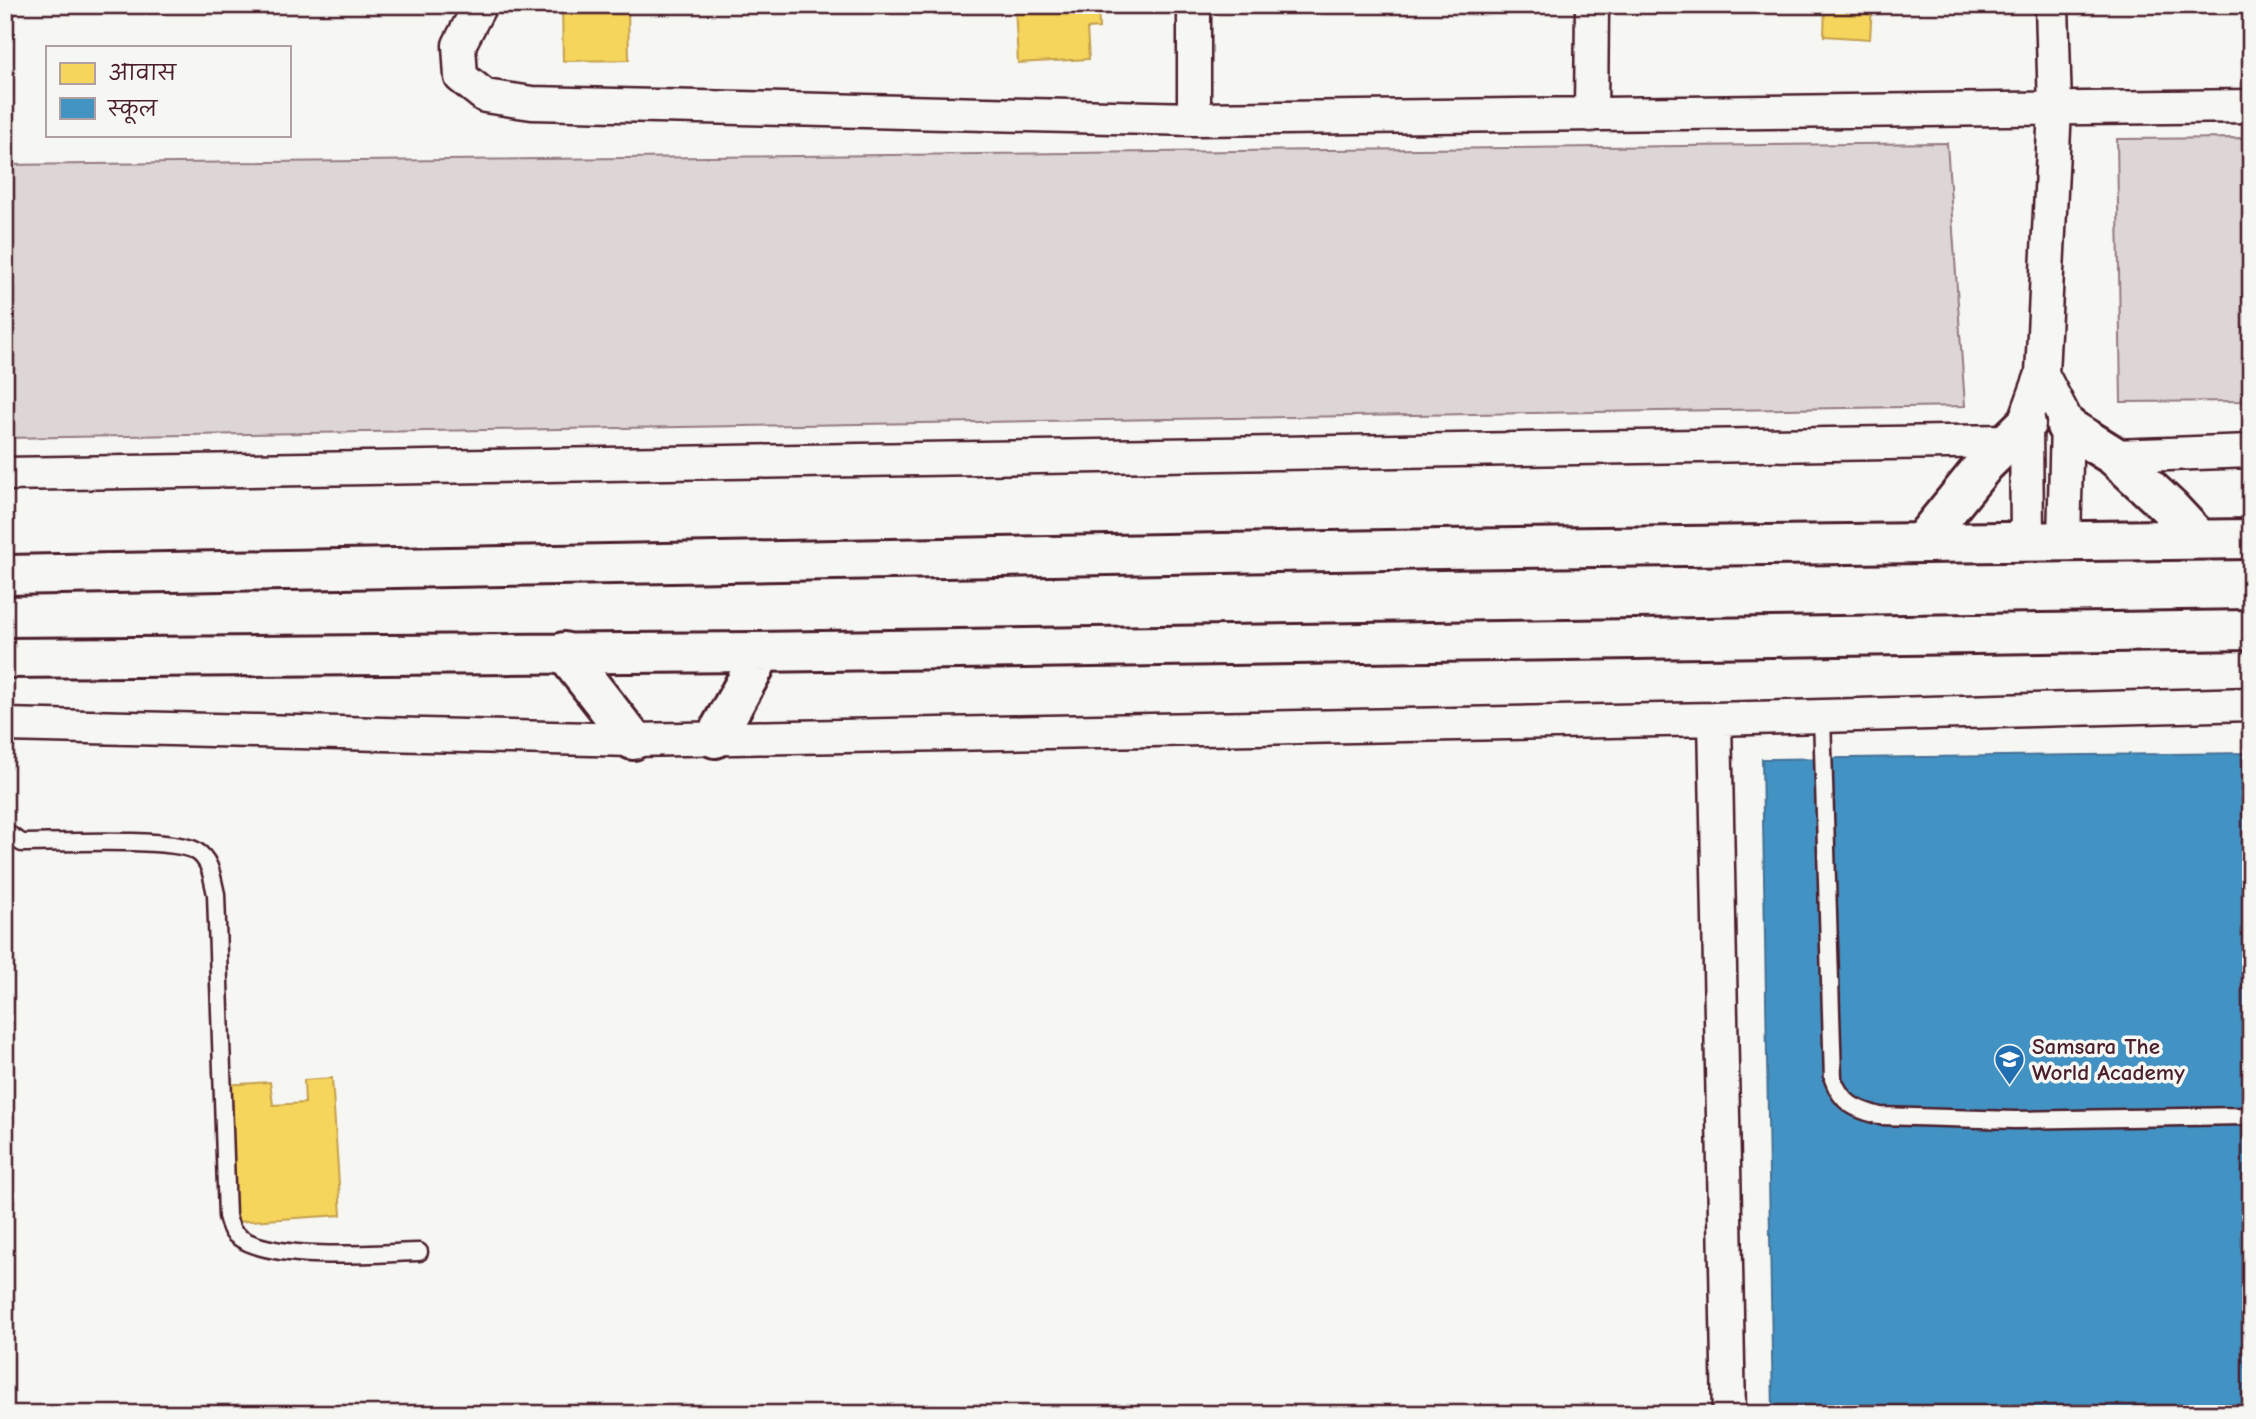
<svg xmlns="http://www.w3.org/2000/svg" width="2256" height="1419" font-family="'Comic Neue','Playpen Sans Deva',sans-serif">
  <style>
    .green { fill: #ddd6d5; stroke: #947a80; stroke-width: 2 }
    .homes { fill: #f6d55c; stroke: #c29e4d; stroke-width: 2; fill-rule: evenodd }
    .schools { fill: #4393c3; stroke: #457095; stroke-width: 2 }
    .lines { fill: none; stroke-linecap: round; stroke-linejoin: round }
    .service-casing { stroke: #4a1f2b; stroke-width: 21 }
    .minor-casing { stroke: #4a1f2b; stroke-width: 37 }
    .tertiary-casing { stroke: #4a1f2b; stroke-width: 44 }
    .service { stroke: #f6f6f2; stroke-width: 16 }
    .minor { stroke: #f6f6f2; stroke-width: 32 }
    .tertiary { stroke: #f6f6f2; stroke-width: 38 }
    .labels { text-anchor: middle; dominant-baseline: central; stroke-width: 7; stroke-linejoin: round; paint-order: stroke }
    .poi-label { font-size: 23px; font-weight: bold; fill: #4a1f2b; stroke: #f6f6f2; text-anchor: start }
  </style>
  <rect width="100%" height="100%" fill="#f6f6f2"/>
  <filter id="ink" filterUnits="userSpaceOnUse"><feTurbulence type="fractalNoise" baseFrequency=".0143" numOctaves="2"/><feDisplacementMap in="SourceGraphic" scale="14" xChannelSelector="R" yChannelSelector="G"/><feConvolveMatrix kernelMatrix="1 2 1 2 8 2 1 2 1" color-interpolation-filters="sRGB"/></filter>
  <g filter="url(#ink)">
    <path class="green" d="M2251,138V401L2121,402L2117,139Z
      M1947,143L1965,406L5,438V165Z"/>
    <path class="homes" d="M562,5H628L629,60L563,61Z
      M735,5H817L816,14L734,8Z
      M1015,5H1098L1099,28L1087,29L1089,59L1018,63Z
      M1825,5H1872L1870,39L1824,36Z
      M332,1078L341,1215L234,1222L224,1085L270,1082L273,1105L305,1103L304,1080Z
      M2241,1151L2245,1217H2251V1325H2245L2250,1414H2146L2140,1291L2031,1296L2037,1414H1938L1934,1329L1865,1332L1859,1220L1930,1217L1927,1166L2043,1181L2072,1168L2128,1175ZM2071,1232L2108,1235L2106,1264L2069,1261ZM2235,1283V1309H2209L2208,1284ZM1966,1287L1970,1317L1950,1319L1946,1290Z"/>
    <path class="schools" d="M2251,753V1414H1773L1762,759Z"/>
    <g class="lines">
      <defs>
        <path id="service" d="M1822,716L1833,1079C1842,1104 1855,1109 1880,1116L2015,1120L2243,1116L2251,1114
          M5,832L22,843C55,843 173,837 196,851C211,860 212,878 216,894L227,1216C229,1223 231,1231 236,1235C270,1263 375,1253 419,1252"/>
        <path id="minor" d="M480,5L459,45L461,77L485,96L532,103L1194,119L2251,106
          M1591,115L1592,5
          M1194,119V5
          M2042,374L2055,109L2052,5
          M2114,456L2251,451
          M5,474L2007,441
          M2027,541L2026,418L2042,374L2067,422L2064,541
          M1715,719L1729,1414
          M5,725L633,740L1715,719L2251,704"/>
        <path id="tertiary" d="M2066,426L2114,456L2170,508L2199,539
          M1921,543L1985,464L2026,424
          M5,575L1442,549L2251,539
          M564,652L633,740
          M5,658L755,652L2251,630
          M715,738L755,666V652"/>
      </defs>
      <use href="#service" class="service-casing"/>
      <use href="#minor" class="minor-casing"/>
      <use href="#tertiary" class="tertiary-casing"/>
      <use href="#service" class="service"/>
      <use href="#minor" class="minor"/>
      <use href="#tertiary" class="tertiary"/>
    </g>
  </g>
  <defs>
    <symbol id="school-pin" viewBox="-11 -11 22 30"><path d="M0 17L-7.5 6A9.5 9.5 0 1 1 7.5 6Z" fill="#1f6fb2" stroke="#f6f6f2"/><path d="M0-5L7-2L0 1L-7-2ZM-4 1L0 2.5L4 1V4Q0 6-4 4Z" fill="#fff"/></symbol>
  </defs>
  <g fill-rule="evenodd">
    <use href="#school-pin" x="1992" y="1042" width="35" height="47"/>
  </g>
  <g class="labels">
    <g class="poi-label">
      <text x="2032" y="1046">Samsara The<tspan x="2032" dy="26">World Academy</tspan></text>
    </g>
  </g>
  <rect width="2256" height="1419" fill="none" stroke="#f6f6f2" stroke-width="28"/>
  <rect x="14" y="14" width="2228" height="1391" fill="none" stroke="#4a1f2b" stroke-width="2.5" filter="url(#ink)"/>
  <rect x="46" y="46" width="245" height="91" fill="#f6f6f2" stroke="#b1a0a2" stroke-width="2"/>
  <rect x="60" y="63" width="35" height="21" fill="#f6d55c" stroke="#b1a0a2" stroke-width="2"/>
  <text x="108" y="80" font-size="21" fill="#4a1f2b">आवास</text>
  <rect x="60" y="98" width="35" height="21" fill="#4393c3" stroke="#b1a0a2" stroke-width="2"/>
  <text x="108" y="116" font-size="21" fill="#4a1f2b">स्कूल</text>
</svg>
